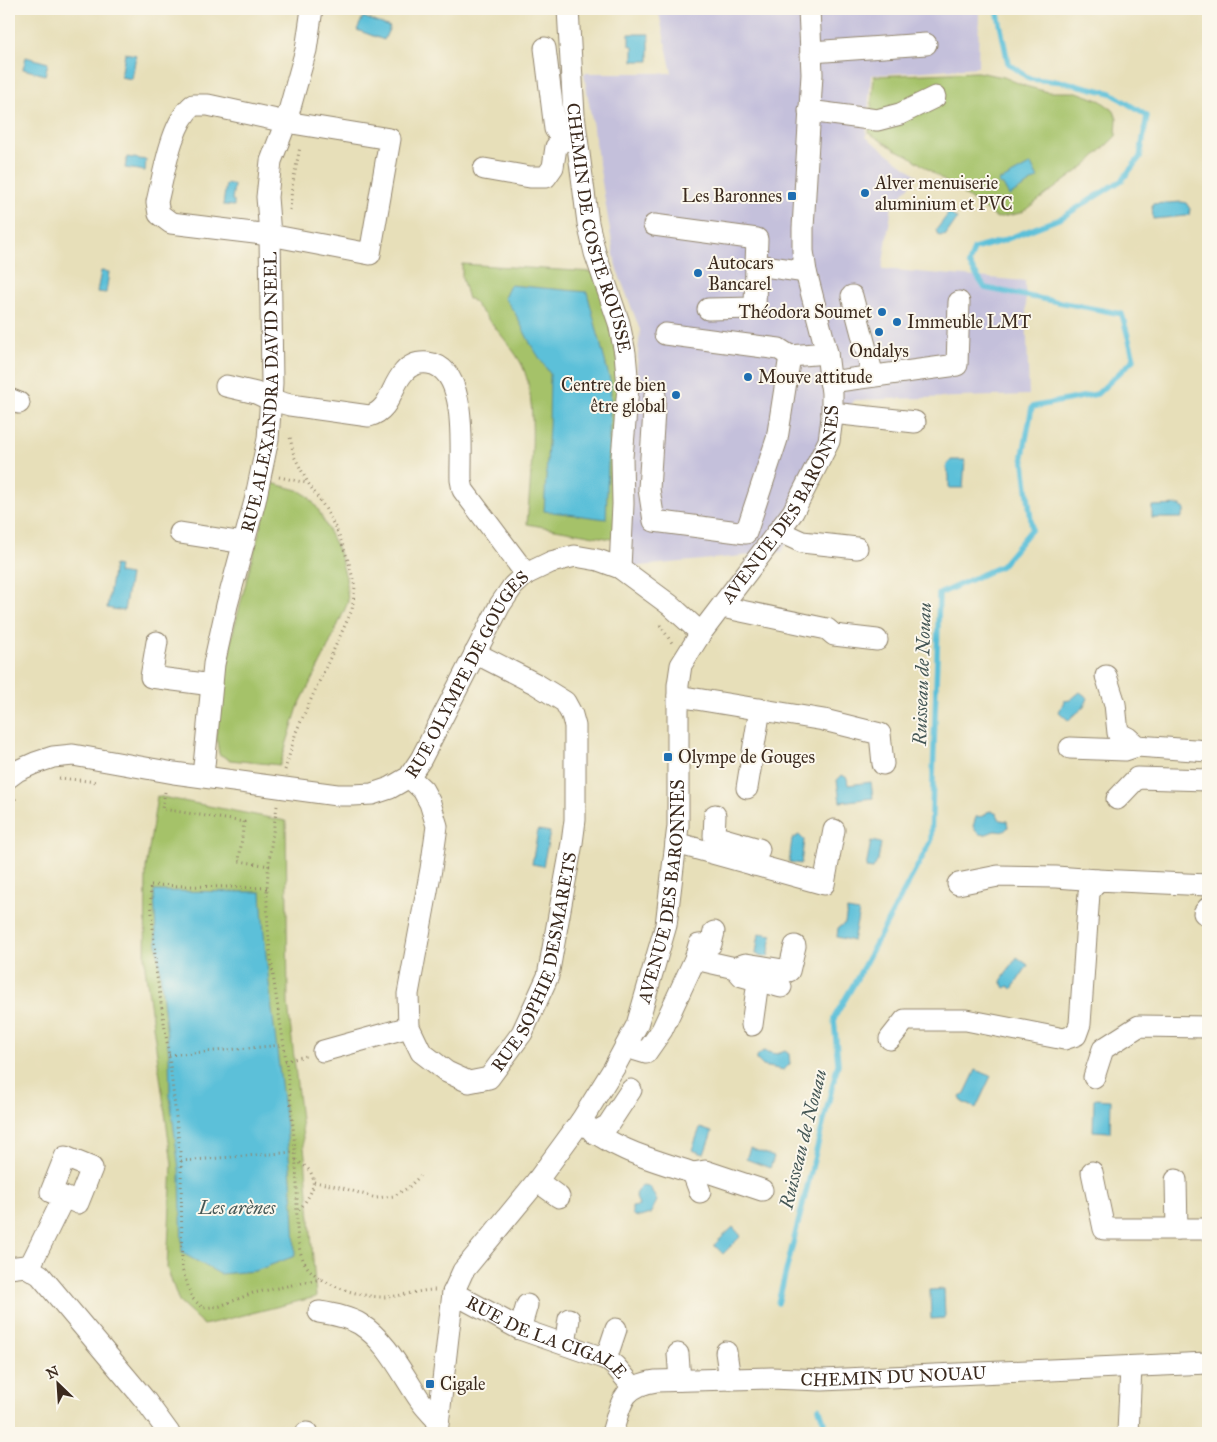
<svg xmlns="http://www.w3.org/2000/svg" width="1217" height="1442" font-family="'IM FELL Great Primer',serif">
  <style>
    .industrial { fill: #c4c0db }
    .green { fill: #a5c269; stroke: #707644 }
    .water { fill: #5bc0d9; stroke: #4b757c }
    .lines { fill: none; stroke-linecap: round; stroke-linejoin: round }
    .stream { stroke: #5bc0d9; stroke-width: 5.5 }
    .minor-casing { stroke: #91846c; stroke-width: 23 }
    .path { stroke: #91846c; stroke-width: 3; stroke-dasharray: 1 4; stroke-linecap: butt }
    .minor { stroke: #fff; stroke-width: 21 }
    .poi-dot { fill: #1f6fb2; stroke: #fbf7ec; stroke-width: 2 }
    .labels { text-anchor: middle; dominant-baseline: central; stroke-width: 4; stroke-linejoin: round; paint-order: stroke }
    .poi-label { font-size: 18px; fill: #3b2a1e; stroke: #fbf7ec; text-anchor: start }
    .street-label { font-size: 18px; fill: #3b2a1e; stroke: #fbf7ec }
    .water-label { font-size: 19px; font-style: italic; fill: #455756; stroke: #fbf7ec }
  </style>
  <rect width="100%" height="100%" fill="#fbf7ec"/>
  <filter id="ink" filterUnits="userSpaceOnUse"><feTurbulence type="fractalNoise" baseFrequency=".02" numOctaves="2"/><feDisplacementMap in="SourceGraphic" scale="10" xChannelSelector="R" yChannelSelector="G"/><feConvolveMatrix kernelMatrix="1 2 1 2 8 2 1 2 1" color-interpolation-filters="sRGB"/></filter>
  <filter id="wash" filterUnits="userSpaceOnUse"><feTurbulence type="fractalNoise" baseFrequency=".0096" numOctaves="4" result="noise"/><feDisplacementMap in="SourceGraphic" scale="20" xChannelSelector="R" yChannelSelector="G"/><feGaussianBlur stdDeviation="1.12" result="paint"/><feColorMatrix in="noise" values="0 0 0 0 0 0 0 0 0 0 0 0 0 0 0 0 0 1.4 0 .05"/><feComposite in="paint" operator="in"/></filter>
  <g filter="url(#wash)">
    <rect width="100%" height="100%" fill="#e7dfb9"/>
    <path class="industrial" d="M658,9H979L978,67L871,75L866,137L918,176L892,206L882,269L1025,281L1029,395L854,400L782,552L620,568L640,330L616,267L584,73H672Z"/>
    <path class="green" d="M977,72L1004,77L1025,86L1048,92H1077L1101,101L1114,111L1117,119L1116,136L1086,165L1021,213L997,218L908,155L896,150L869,133L874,76Z
      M462,264L593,272L610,317L619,366L617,540L527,524C530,484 540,398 521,363C509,342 487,319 471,299H468L462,278Z
      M272,483L298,490L308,496L318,509L339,552L346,578L348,602L325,654L298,707L280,765L230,760L219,754L216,735L232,636Z
      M157,796L286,821L288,1004L305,1156L316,1297L204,1325L179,1302L167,1268L172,1164L145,967L146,868Z"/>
    <path class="water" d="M363,17L390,27L384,40L357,30Z
      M629,34H649V61H633V46L629,45Z
      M125,53L136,55L132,79L121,77Z
      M26,57L48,63L45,75L23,69Z
      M127,157L146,160L145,171L125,168Z
      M1031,164L1038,178L1009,196L1003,185L999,184L1000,179L1002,180Z
      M226,184L234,185L232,200L234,201V206L223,205Z
      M1182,202L1186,203L1190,209L1189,215L1186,216L1153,219L1152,204Z
      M949,213L957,219L945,236L943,235L940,236L938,235L936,230Z
      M101,271L109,272L106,293L97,292Z
      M510,285L587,292L611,384L606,519L544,511L549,426L550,374L531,345L515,313L504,298Z
      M951,460H965L963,488H949V476L946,466Z
      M1181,505V508H1184V514H1182V518H1152V506Z
      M114,565L119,566L118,573L130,575L124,611L107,608Z
      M1080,692L1088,698C1085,706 1080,712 1072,716L1071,719L1068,720L1059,712L1064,701L1070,700Z
      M842,775L847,778L848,785L871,782L873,798L840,802L837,780Z
      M991,811L997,814L1000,820L1007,821L1008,827C1003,834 1001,831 994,831C985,835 978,838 973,826L976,817L984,816L987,812Z
      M538,830L550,832L543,866L532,864Z
      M799,835L804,840L801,864L789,862L792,839Z
      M871,841L881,843L878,860L873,869L866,868Z
      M154,891L261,892C268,1014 293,1134 295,1256L255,1271L220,1274L182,1253L180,1178L170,1097L169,1055L156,935Z
      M847,910L859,912L853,941L837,937L838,928L845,923Z
      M759,933L772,935L768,957L756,954Z
      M1017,957L1028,965L1012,989L1009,986L1005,988L1001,981Z
      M763,1051L777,1054L785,1051L789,1054L790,1064L784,1070L763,1066L757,1060V1056Z
      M976,1070L991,1076L976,1108L962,1102L960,1097L965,1093Z
      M1094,1099L1111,1100L1110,1132L1093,1131Z
      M700,1128L712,1132L704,1154L692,1150Z
      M750,1148L774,1157L770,1168L746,1159Z
      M641,1186L650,1187L657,1201L650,1214L640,1217L634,1216L632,1214V1207L639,1206L635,1194Z
      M733,1227L741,1236L723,1254L714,1245Z
      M944,1289L945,1318L931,1319L930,1290Z"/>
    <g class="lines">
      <path class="stream" d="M778,1303L838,1064L834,1018L855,982L931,841L939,594L1001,566L1032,529L1023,455L1032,407L1097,394L1134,359L1122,314L985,288L969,264L974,249L1002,241L1061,218L1122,180L1140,157L1147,116L1111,93L1065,82L1030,79L1008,63L997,9
        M819,1408L828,1433"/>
    </g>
  </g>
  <g filter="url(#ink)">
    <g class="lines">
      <defs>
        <g id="minor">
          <path id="s1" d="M568,9L574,115L588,223L595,253L619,323L625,353L628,387L622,457L623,504L620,568"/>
          <path d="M545,48L555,129L563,140L577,141"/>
          <path d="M811,52L926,44"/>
          <path d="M193,105H208L286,122L390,139L370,254L270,235L171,223L159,214L157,202C164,174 171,123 193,105Z"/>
          <path d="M809,111L877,120L900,114L935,97"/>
          <path d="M484,169L530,177H546L553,167L556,147L563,140"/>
          <path d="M654,225L757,239L756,265L806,272"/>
          <path d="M852,296L873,376"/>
          <path d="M708,309L755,308L756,265"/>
          <path d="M665,334L779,349L790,356L827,353"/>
          <path d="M830,382L957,365L959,302"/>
          <path d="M226,386L256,393L271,400L290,405L369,416C391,410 390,387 404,372C410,365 418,362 428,363C469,368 460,449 461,480L463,490L526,574"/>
          <path d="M655,395L649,489L654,521L746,533L777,439L790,356"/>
          <path d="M9,399L19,403"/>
          <path d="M832,413L915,422"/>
          <path d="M778,531L802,542L857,548"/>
          <path d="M180,533L244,543"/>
          <path d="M722,607L827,629L834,635L877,640"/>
          <path d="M157,642L151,677L212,685"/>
          <path d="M1106,676L1115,704L1118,733L1128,738L1137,746L1208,751"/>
          <path d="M678,696L824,720L880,734L883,764"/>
          <path d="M1070,748L1125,750L1137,746"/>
          <path id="s2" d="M203,776L214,664L227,605L255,501L268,439L272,383L270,235L267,197L271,161L286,122L306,50L312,9"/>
          <path id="s3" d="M9,777L17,771L35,763L53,757L73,755L174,773L337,795H353L372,794L390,788L409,777L421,759L500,605L513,586L526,574L551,562L575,556L598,560L620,568L670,605L701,633"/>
          <path id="s4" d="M409,777L423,790L430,803L437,826L431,869L408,994L409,1027L421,1052L447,1072L469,1082L489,1078L522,1033L548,976L572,843L575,820V726L572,715L565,702L536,684L475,653"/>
          <path d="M747,788L760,709"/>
          <path d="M1117,799L1137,778L1208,780"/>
          <path d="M715,815L714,836L759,849L754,865"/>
          <path d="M676,843L824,884L834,830"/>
          <path d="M958,884L998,876L1056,877L1097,880"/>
          <path d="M1204,913L1208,908"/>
          <path d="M695,959L699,945L711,944L714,932"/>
          <path d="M737,967L746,964L789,971L795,946"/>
          <path d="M752,1025L758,981"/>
          <path d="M890,1039L905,1020H966L1064,1039L1076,1035L1080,1024L1089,893L1097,880L1208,885"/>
          <path d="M626,1047L646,1053L662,1030L695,959L735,968L742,976L781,987"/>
          <path d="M323,1051L409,1027"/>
          <path d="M1094,1077L1103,1049L1139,1026L1208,1027"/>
          <path d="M581,1121C612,1150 654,1160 693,1173L700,1192"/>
          <path d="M594,1133L608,1125L631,1090"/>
          <path d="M1092,1172L1104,1229H1177"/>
          <path d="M693,1173L705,1171L762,1190"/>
          <path d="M1176,1180L1177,1229H1208"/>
          <path d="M537,1181L559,1197"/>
          <path d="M9,1268L25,1266L40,1275L145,1400L169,1433"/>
          <path d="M29,1268L64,1197L78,1203L92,1168L65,1157L51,1192L64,1197"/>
          <path id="s5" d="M453,1293L520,1329L606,1359L615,1366L633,1387"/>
          <path d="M319,1312C333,1314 348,1317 360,1324C388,1342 402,1374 420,1400C425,1408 432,1414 438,1421"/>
          <path d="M520,1329L527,1305"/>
          <path d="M565,1344L569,1319"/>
          <path d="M726,1352L730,1379"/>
          <path d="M678,1354L680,1380"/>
          <path d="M606,1359L616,1329"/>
          <path d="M306,1433H307"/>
          <path id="s6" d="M437,1433L453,1293L463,1271L537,1181L581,1121L614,1068L637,1025L666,925L678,826V685L681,665L701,633L793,512L829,441L832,418V393L827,353L806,272L803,251V228L812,74L809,9"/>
          <path id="s7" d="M612,1433C621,1404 621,1386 656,1381L771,1378L822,1380L1208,1363"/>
          <path d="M1128,1433L1131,1367"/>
        </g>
      </defs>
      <use href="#minor" class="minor-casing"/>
      <path class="path" d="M290,210L292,187L300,147
        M279,477L307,483
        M660,625L672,643
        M285,770L296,732L352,610L355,587L349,563L339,535L325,508L308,483L294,456L290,437
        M59,778L98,782
        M165,792L162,809L244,822L239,861L270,866
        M277,806C273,833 268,861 267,889C266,942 276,994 284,1046C290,1092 295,1139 297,1185C298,1209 292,1252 310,1270C325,1286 361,1297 383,1297C400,1297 418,1290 435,1290
        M9,807L18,795
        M267,888L150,885L156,970L169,1055L181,1161L182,1269L192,1298L203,1308L220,1306L253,1293L321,1279
        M169,1055L283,1045
        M285,1061L306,1056
        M296,1160C301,1164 309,1168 311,1173C319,1186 305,1202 298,1212
        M181,1161L295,1152
        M314,1182L336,1186L376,1198L394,1196L409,1187L420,1176"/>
      <use href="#minor" class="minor"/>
    </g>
  </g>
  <g class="poi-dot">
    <circle cx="865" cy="193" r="5"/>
    <rect x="787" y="191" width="10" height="10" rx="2.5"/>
    <circle cx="698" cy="273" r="5"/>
    <circle cx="882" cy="312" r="5"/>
    <circle cx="897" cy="322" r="5"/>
    <circle cx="879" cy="332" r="5"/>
    <circle cx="748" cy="377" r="5"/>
    <circle cx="676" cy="395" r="5"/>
    <rect x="663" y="752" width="10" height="10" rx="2.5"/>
    <rect x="425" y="1379" width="10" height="10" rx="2.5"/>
  </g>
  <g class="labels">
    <g class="poi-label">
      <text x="875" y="183">Alver menuiserie<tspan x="875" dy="21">aluminium et PVC</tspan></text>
      <text x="782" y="196" text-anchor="end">Les Baronnes</text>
      <text x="708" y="263">Autocars<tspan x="708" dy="21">Bancarel</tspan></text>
      <text x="872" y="312" text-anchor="end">Théodora Soumet</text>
      <text x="907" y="322">Immeuble LMT</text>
      <text x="879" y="351" text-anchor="middle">Ondalys</text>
      <text x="758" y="377">Mouve attitude</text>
      <text x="666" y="385" text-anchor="end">Centre de bien<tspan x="666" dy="21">être global</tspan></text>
      <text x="678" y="757">Olympe de Gouges</text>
      <text x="440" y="1384">Cigale</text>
    </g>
    <g class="street-label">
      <text stroke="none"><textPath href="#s1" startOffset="222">CHEMIN DE COSTE ROUSSE</textPath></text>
      <text stroke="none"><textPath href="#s2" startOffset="390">RUE ALEXANDRA DAVID NEEL</textPath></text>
      <text stroke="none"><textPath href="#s6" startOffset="1024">AVENUE DES BARONNES</textPath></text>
      <text stroke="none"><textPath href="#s3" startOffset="530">RUE OLYMPE DE GOUGES</textPath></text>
      <text stroke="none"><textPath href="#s6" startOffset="604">AVENUE DES BARONNES</textPath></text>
      <text stroke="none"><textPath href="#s4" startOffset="494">RUE SOPHIE DESMARETS</textPath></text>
      <text stroke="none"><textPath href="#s5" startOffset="104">RUE DE LA CIGALE</textPath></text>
      <text stroke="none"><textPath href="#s7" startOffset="312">CHEMIN DU NOUAU</textPath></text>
    </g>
    <g class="water-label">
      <text transform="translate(922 674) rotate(-88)">Ruisseau de Nouau</text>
      <text transform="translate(803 1139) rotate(-76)">Ruisseau de Nouau</text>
      <text x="237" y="1207">Les arènes</text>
    </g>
  </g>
  <rect width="1217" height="1442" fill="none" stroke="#fbf7ec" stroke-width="30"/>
  <g transform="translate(58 1384) rotate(335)" stroke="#fbf7ec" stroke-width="4" paint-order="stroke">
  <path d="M0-4L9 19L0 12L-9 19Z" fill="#3b2a1e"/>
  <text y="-8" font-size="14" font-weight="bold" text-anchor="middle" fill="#3b2a1e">N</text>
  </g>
</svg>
